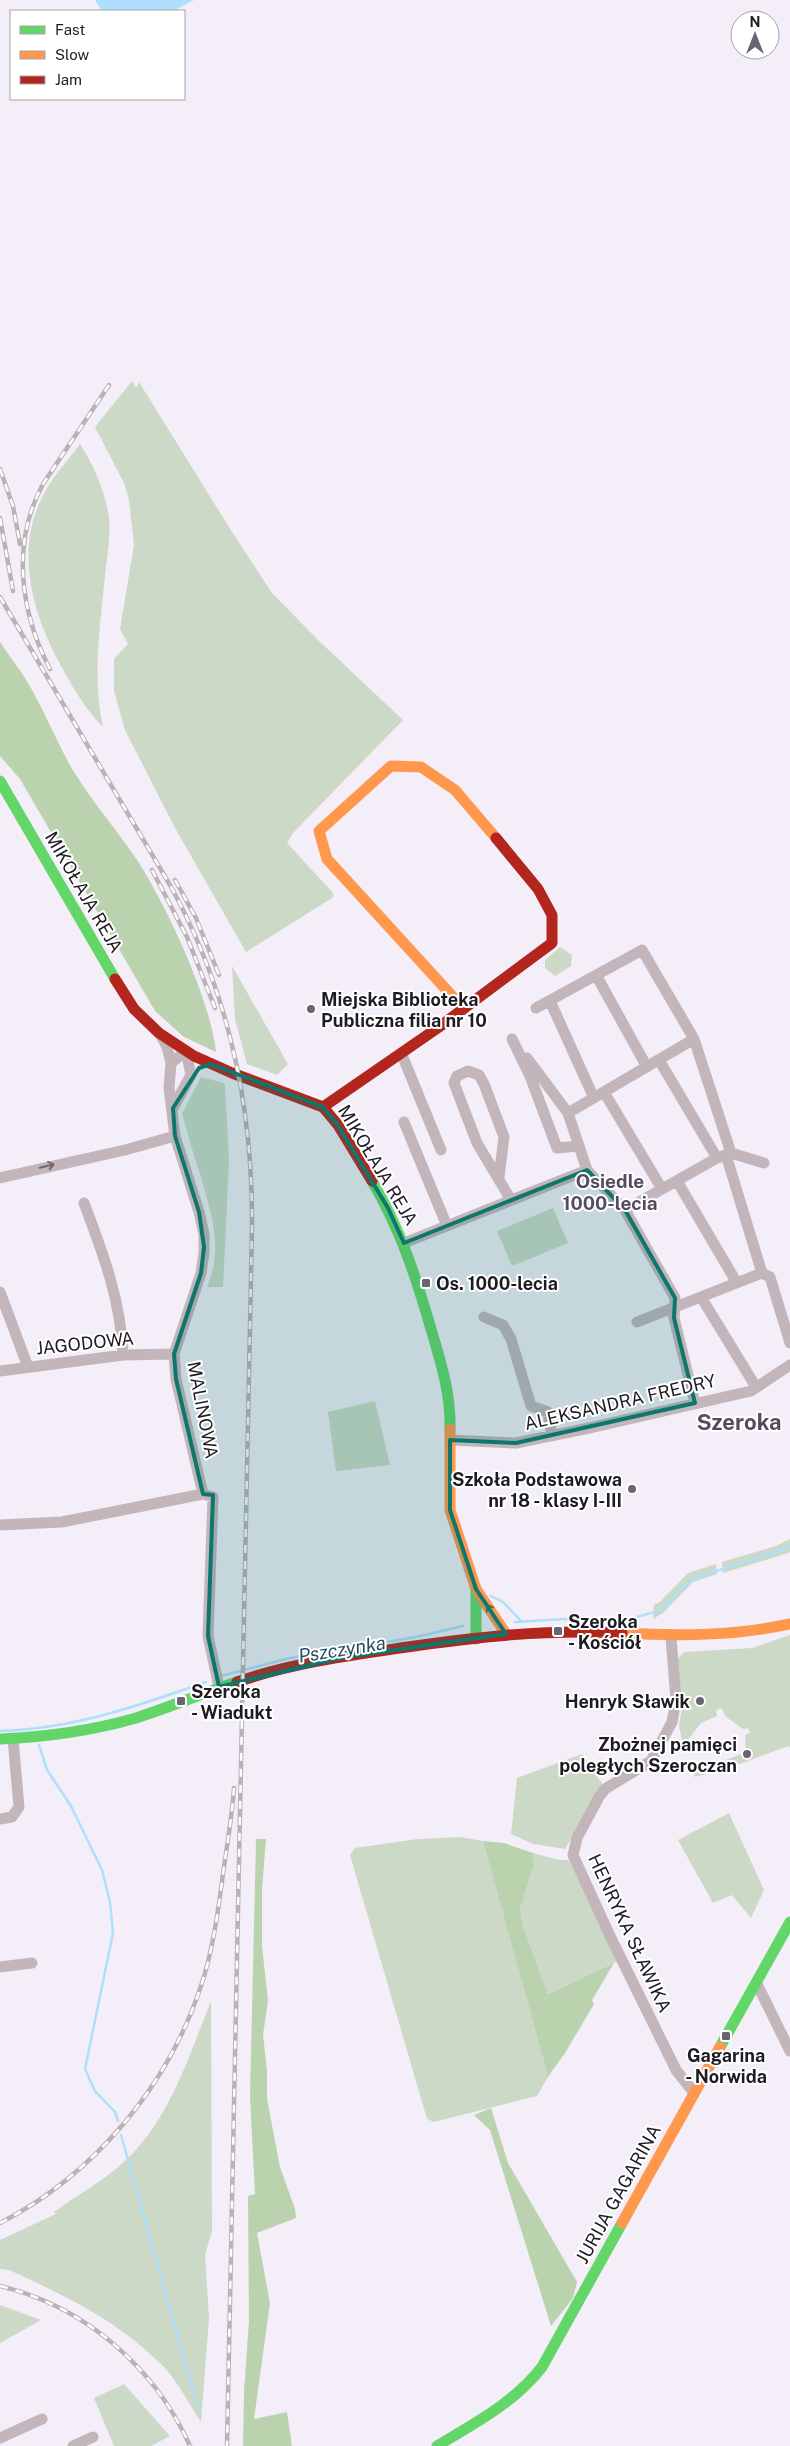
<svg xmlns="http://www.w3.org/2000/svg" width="790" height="2446" font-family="'Public Sans',sans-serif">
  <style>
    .green { fill: #ccd9c6 }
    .forest { fill: #bbd2af }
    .water { fill: #aedffc }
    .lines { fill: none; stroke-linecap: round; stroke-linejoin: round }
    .stream { stroke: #aedffc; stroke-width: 2.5 }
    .street { stroke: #c3b6bb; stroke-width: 11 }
    .fast { stroke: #63d668; stroke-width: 11 }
    .slow { stroke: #ff974d; stroke-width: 11 }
    .jam { stroke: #b3261e; stroke-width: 11 }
    .rail-casing { stroke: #bbb2b7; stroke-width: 4.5 }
    .rail { stroke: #fff; stroke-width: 2.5; stroke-dasharray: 8; stroke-linecap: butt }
    .oneway { stroke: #71686f }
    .oneway2 { stroke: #417846 }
    .marked { fill: #0f766e; fill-opacity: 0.2; stroke: #0f766e; stroke-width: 4; stroke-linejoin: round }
    .poi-dot { fill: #69656e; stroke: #fff; stroke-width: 2 }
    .labels { text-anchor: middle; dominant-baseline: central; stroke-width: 4; stroke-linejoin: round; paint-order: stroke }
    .street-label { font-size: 18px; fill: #1f1b23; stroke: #fff }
    .poi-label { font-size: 18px; font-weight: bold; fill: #1f1b23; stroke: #fff; text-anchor: start }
    .neighbourhood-label { font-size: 19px; font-weight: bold; fill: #544c5e; stroke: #fff }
    .water-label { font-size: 19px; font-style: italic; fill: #254d61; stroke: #fff }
    .district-label { font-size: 22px; font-weight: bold; fill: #544c5e; stroke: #fff }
  </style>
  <rect width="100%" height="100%" fill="#f3eef8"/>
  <path class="green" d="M132,381L136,388L139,382L232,532L272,593L319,641L403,720L293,833L287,843L334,894L332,898L246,952L175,828L125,730L114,691V659L128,644L120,629L134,545L129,500L124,483L95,427Z
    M80,444C94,466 106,493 109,519C111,537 107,557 105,576C100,626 92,677 103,727C87,711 75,691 64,671C33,617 12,549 46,490C55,474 69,459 80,444Z
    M560,947L572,955L571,966L555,976L545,968V960Z
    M232,966L288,1064L277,1075L247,1064L235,1019Z
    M201,1077L224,1083L225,1085L229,1162L223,1287H207C224,1248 211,1212 200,1174C193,1154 188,1134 182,1114Z
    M553,1208L568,1243L512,1266L497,1231Z
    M375,1401L390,1465L336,1471L328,1412Z
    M790,1539V1552L788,1553L723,1573L722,1562L776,1546Z
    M716,1564L717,1574L693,1582L663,1613L653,1619L654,1605L660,1602L688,1573Z
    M790,1635V1748L788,1746L734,1766L695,1777L690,1763L708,1767L746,1752L745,1735L750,1733L748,1728L743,1729L725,1716L722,1708L716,1710L717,1716L701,1723L687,1741H682L679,1725L682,1708L677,1660L684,1652L752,1648Z
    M582,1754L603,1785L565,1849L533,1844L511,1834L517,1778Z
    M729,1813L764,1890L751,1918L732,1895L713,1903L678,1840Z
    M460,1837L483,1841L549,2075L537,2096L434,2122L427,2119L350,1855L355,1848L418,1839Z
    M533,1853L559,1860H571L618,1961L548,1994L523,1926L520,1909L534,1865Z
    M211,2001L212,2231L205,2255L209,2318L201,2422C189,2404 177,2380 162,2365C115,2319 68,2297 9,2270L0,2269V2240L56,2214L54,2212C77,2195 105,2180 125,2161C170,2119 189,2056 211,2001Z
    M0,2305L41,2320L0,2343Z
    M124,2384L170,2436L151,2446H114L94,2398Z"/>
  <path class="forest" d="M0,642C9,656 20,669 28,683C44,710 56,740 71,767C91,801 118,831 139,863C167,907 211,1001 216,1052L184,1037L155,1011L20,779L0,756Z
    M256,1839H266L262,1889V1946L268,2001L263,2035L267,2070V2099L280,2167L295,2209L296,2218L257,2233L270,2303L254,2419L287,2412L292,2446H243L244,2391L249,2321L248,2196L255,2194L250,2097Z
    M483,1841L504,1843L533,1853L534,1865L520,1909L523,1926L548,1994L614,1963L592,2000L594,2004L565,2053L545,2081L548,2075Z
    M491,2108L508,2163L577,2282L573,2298L551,2326L490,2130L474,2115Z"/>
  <path class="water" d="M95,0H194L173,11H102Z"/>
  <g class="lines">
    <path class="stream" d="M491,1596L503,1602L522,1622
      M622,1621L662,1610L677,1593L695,1578L790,1547
      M515,1622L565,1619L608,1621
      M221,1676L290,1658L416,1637L463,1626
      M0,1731C72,1729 138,1706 206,1682
      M39,1745L47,1770L71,1806L102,1870L110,1902L113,1933L85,2069L95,2091L115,2112L118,2121
      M121,2135L198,2408"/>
    <path class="street" d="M596,975L647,1067
      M550,1001L594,1098
      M536,1008L642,950L694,1039
      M160,1034L167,1047L171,1063
      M512,1039L530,1076L557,1148L579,1146
      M402,1055L441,1150
      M527,1058L568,1113
      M659,1060L717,1158
      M604,1092L662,1189
      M173,1108L191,1075L186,1051L171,1063L169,1088L175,1136L199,1212L204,1234V1253L201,1273L174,1354L176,1379L203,1494L213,1497L208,1636L219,1687
      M404,1122L447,1226
      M726,1155L762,1273L770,1277L790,1343
      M587,1170L568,1113L694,1039L731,1153
      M499,1177L504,1137L484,1084L479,1075L468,1071L457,1076L454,1083L477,1143L511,1200
      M0,1178L125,1150L175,1136
      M677,1181L737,1283
      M84,1203C103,1253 121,1301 123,1355
      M625,1210L675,1298L674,1318L695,1403
      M404,1243L587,1170L625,1210L717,1158L731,1153L764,1163
      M0,1292L28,1367
      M701,1297L756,1387
      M484,1317L503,1325L511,1339L531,1406L548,1412L552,1436
      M637,1322L762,1273
      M0,1371L123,1355L174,1354
      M450,1440L516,1443L589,1428L751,1391L790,1365
      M0,1525L62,1522L203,1494
      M671,1637L676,1700L672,1722L651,1761L605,1789L599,1797L577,1838L573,1855L611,1938L676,2070L694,2093
      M0,1819L12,1817L19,1807L13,1739
      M0,1967L32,1963
      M757,1984L790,2051
      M0,2438L42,2419
      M73,2446L93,2437"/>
    <path class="fast" d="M0,781L115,979
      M372,1181C400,1228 416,1277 431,1329C441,1363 451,1394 450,1429
      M476,1589V1639
      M0,1739C46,1737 91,1731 136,1718C170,1707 203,1693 237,1682
      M720,2047L790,1922
      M437,2446C475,2423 514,2403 542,2367L622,2223"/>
    <path class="slow" d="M464,1009L327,859L319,831L391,766L421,767L455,790L496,838
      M450,1429V1510L476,1589L506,1634
      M622,1633C680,1636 734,1636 790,1624
      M622,2223L720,2047"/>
    <path class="jam" d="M115,979L134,1009L159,1033L194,1056L232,1073L323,1107L338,1125L372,1181
      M323,1107L439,1027L552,943V915L538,889L496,838
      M237,1682C289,1664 345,1656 400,1648C476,1637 545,1629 622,1633"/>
    <defs>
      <path id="rail" d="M0,469L13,506L20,544
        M0,518L13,591
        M0,597L170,885C228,990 253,1107 252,1227L227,2446
        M50,669C20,612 11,542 43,484L109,385
        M152,870L187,937L215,1008
        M175,880L196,918L219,975
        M0,2223C94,2175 168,2086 201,1986C213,1950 218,1912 223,1874C227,1845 232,1817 234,1788
        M0,2286C84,2306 155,2367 190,2446"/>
    </defs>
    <use href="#rail" class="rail-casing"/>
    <use href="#rail" class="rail"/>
  </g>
  <defs><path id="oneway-shaft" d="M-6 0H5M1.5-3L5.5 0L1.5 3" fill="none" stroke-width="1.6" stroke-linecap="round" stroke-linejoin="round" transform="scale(1.25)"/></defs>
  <use class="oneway" href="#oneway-shaft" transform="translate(47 1166) rotate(-13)"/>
  <use class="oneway2" href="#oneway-shaft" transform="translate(491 1611) rotate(-123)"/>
  <path class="marked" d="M211,1064L323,1107L338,1125L388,1208L404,1243L587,1170L625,1210L675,1298L674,1318L695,1403L516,1443L450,1440V1510L476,1589L506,1634L340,1658L219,1687L208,1636L213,1495L203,1494L176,1379L174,1354L201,1273L204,1247L199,1212L175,1136L173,1108L199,1068Z"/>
  <g class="poi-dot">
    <circle cx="311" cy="1009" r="5"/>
    <rect x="421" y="1278" width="10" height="10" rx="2.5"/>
    <circle cx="632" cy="1489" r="5"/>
    <rect x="553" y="1626" width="10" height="10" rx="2.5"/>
    <rect x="176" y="1696" width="10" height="10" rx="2.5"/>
    <circle cx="700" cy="1701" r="5"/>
    <circle cx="747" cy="1754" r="5"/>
    <rect x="721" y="2031" width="10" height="10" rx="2.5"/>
  </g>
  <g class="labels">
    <g class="street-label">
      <text transform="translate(84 892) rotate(60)">MIKOŁAJA REJA</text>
      <text transform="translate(378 1165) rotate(59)">MIKOŁAJA REJA</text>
      <text transform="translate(85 1343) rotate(-6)">JAGODOWA</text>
      <text transform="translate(620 1402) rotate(-13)">ALEKSANDRA FREDRY</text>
      <text transform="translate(203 1410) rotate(79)">MALINOWA</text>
      <text transform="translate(630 1933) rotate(65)">HENRYKA SŁAWIKA</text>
      <text transform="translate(618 2194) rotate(-61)">JURIJA GAGARINA</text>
    </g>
    <g class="poi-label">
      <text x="321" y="999">Miejska Biblioteka<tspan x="321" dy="21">Publiczna filia nr 10</tspan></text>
      <text x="436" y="1283">Os. 1000-lecia</text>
      <text x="622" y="1479" text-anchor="end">Szkoła Podstawowa<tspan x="622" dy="21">nr 18 - klasy I-III</tspan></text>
      <text x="568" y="1621">Szeroka<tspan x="568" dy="21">- Kościół</tspan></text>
      <text x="191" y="1691">Szeroka<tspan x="191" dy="21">- Wiadukt</tspan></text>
      <text x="690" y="1701" text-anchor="end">Henryk Sławik</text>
      <text x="737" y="1744" text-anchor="end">Zbożnej pamięci<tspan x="737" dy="21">poległych Szeroczan</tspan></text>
      <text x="726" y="2055" text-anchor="middle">Gagarina<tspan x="726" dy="21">- Norwida</tspan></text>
    </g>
    <g class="neighbourhood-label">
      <text x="610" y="1181">Osiedle<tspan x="610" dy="22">1000-lecia</tspan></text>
    </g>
    <g class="water-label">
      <text transform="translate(342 1649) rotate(-9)">Pszczynka</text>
    </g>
    <g class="district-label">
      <text x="739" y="1422">Szeroka</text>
    </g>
  </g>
  <rect x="10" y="10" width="175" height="90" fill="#ffffff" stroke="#a5a4a7"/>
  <rect x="20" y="26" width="25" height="8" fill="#63d668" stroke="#a5a4a7"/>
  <text x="55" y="35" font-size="15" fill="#1f1b23">Fast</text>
  <rect x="20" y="51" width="25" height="8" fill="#ff974d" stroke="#a5a4a7"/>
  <text x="55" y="60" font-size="15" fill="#1f1b23">Slow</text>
  <rect x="20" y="76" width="25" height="8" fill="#b3261e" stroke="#a5a4a7"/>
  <text x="55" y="85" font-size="15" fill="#1f1b23">Jam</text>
  <g transform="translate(755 35)"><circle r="24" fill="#ffffff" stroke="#a5a4a7"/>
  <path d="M0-4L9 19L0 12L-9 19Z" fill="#69656e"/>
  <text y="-8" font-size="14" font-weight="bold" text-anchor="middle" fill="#1f1b23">N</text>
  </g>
</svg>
